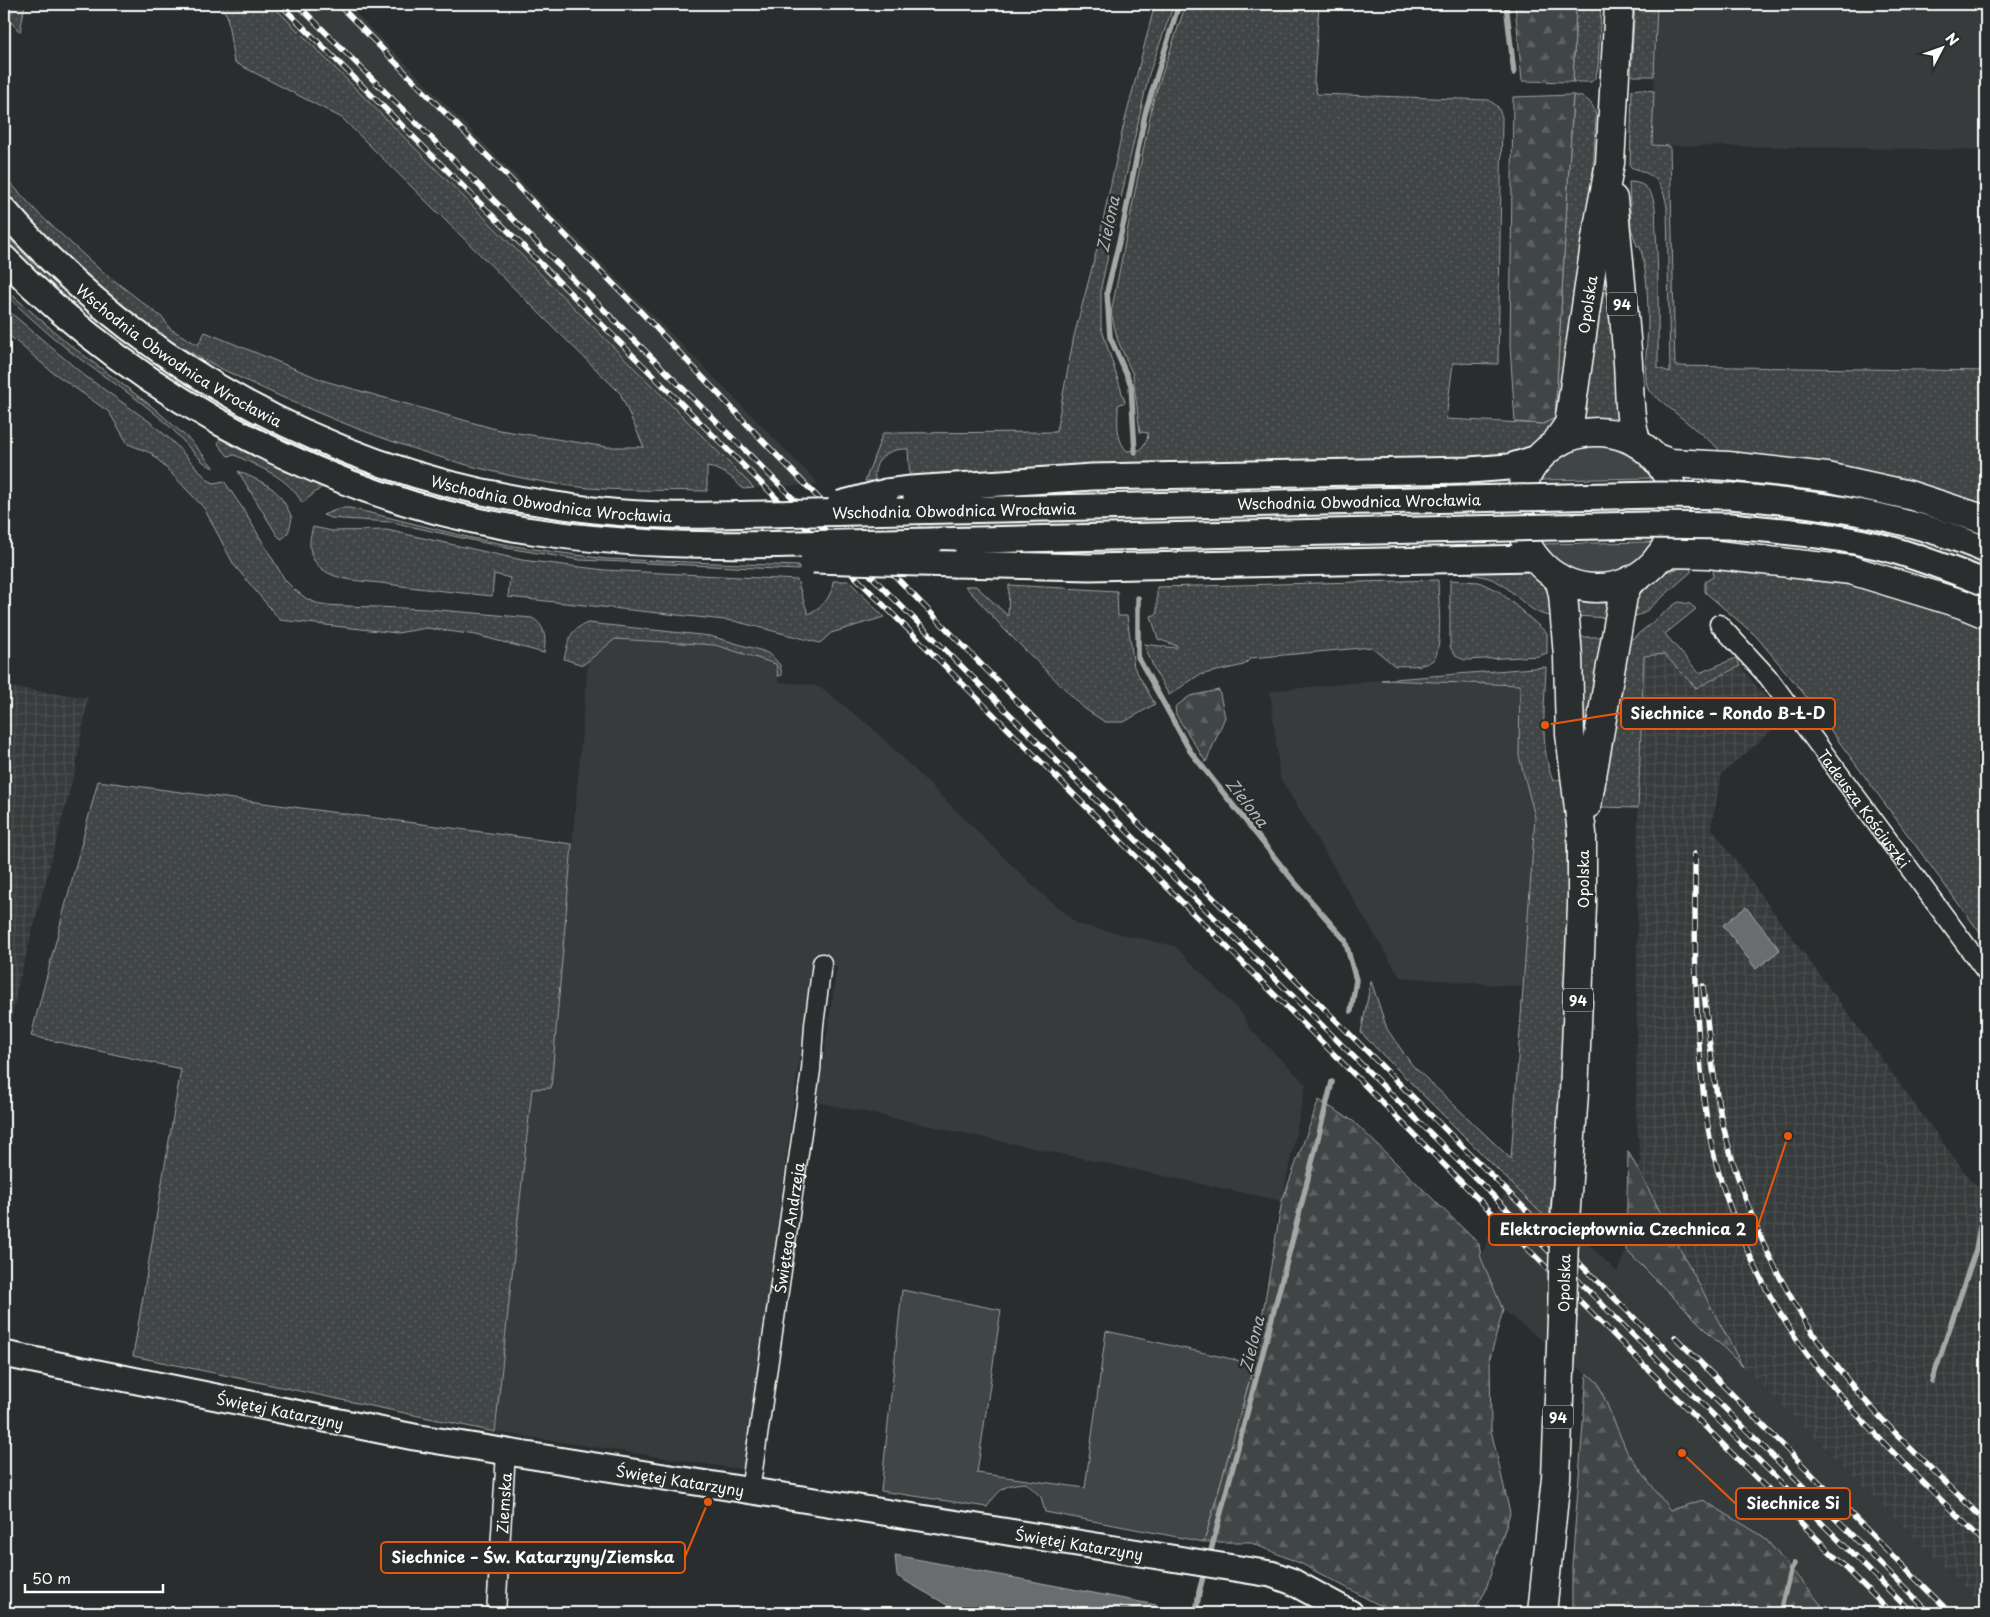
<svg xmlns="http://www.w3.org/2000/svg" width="1990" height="1617" font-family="'Playpen Sans',sans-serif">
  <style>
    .built { fill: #373a3b }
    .industrial { fill: url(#industrial-grid) }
    .grass { fill: url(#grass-dots); stroke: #a0a2a2 }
    .forest { fill: url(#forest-firs); stroke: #a0a2a2 }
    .green { fill: #414445; stroke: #a0a2a2 }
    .water { fill: #6a6c6d; stroke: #a6a7a7 }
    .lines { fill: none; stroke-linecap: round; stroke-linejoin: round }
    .stream { stroke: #a6a7a7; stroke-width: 5.5 }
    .street-casing { stroke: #fff; stroke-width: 21 }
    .secondary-casing { stroke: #fff; stroke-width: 29 }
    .primary-casing { stroke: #fff; stroke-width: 31 }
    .street { stroke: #2a2d2e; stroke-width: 18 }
    .secondary { stroke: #2a2d2e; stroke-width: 25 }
    .primary { stroke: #2a2d2e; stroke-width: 28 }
    .rail-casing { stroke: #fff; stroke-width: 5.5 }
    .rail { stroke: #2a2d2e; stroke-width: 4; stroke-dasharray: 11; stroke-linecap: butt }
    .secondary-bridge-casing { stroke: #fff; stroke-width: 29; stroke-linecap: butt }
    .primary-bridge-casing { stroke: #fff; stroke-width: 31; stroke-linecap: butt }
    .secondary-bridge { stroke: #2a2d2e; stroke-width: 25 }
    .primary-bridge { stroke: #2a2d2e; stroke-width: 28 }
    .labels { text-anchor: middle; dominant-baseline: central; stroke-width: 5; stroke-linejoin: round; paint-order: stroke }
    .shield { fill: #2a2d2e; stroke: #bfc0c0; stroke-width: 1 }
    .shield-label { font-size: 14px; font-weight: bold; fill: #fff }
    .street-label { font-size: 15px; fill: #fff; stroke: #2a2d2e }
    .water-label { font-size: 16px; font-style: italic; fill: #b4b6b6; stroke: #2a2d2e }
    .leader { fill: none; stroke: #e8590c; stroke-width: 2 }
    .callout-dot { fill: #e8590c; stroke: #2a2d2e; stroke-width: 2 }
    .callout { fill: #2a2d2e; stroke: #e8590c; stroke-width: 2 }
    .callout-label { font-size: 16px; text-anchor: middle; font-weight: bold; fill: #fff }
  </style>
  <defs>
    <pattern id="industrial-grid" width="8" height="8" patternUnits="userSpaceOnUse" patternTransform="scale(1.25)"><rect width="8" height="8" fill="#373a3b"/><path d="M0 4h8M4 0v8" fill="none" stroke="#4b4e4f"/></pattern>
    <pattern id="grass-dots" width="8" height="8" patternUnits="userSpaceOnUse" patternTransform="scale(1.25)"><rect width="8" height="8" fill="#414445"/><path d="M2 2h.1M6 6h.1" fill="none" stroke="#5e6061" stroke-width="1.8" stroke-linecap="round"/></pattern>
    <pattern id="forest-firs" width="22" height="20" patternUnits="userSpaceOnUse" patternTransform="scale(1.25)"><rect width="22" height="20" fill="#414445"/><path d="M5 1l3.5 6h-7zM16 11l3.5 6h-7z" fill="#5e6061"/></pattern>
  </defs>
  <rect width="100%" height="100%" fill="#2a2d2e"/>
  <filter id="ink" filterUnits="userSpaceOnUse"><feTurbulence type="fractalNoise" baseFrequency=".02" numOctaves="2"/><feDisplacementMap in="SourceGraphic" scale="10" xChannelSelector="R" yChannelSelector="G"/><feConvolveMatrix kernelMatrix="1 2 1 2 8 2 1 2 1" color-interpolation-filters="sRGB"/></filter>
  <g filter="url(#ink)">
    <path class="built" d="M271,4H347L819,484L754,488Z
      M1657,4H1986V150L1652,145Z
      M615,639L715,645L776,664L779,682L811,685L822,688L871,727L1031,884L1077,924L1175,946L1243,1015L1249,1028L1306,1084L1282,1201L817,1102L837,966L812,962L745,1470L495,1432L532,1088L551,1087L588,661Z
      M1381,680L1520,685L1519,756L1535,817L1524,987L1400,977L1280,778L1270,691Z
      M1513,1169L1617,1272L1626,1250L1986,1609V1613H1826L1671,1510L1627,1452L1598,1383L1503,1310L1481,1258Z"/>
    <path class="industrial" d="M1664,654L1696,688L1740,666L1784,720L1722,774L1711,827L1971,1181L1986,1191V1609L1626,1250L1640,1161L1636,1111L1638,808L1644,656Z
      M4,686L88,698L75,771L17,989L4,1064Z"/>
    <path class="grass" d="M4,4H25L20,32L4,15Z
      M218,4H271L754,488L743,489C733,477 722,469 707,467V491C668,490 628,491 589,488C485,478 379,440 284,398C230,374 176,348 128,313C83,280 43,239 4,199V176L39,214L98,268L164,319L169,328L198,345L205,332L325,381L499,430L607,447H644L620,393L342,118L234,62L227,15Z
      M1155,4H1174L1149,74L1101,287V327L1125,402L1118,405C1118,421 1115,438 1127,451L1140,450L1147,440L1148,433L1140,432L1133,375L1118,341L1111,313L1153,101L1186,4H1319L1314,81L1317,94L1489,100L1498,107L1502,117L1498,364L1453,363L1446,419L1543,424L1555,418L1573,95C1587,97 1593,102 1596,116L1591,212L1558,425L1528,451L1495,458L910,480L908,449C888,448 872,459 875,481H865L883,433L1056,432L1074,336L1096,253L1123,128Z
      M1576,4H1601L1598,68L1595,78L1591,82H1573Z
      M1635,4H1657L1654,76H1634L1631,74Z
      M1640,89L1654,91L1652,145L1670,146L1675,366L1986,371V508C1901,474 1808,467 1718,456V448L1649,391C1642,378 1648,340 1648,323C1648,296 1647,271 1640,246H1637L1631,228L1629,182C1639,182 1646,185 1651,194C1657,205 1655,220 1656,232C1659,278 1658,323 1658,368L1670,372L1667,207C1662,181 1656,175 1630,167L1632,90Z
      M4,233L33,263L89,312L172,372L365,468L778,525L788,535C717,533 646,535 576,526C359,498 159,399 4,245Z
      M1607,254L1617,390V423L1606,420H1583Z
      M4,288L70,345L154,408L192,442L214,468C200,464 182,438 170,427C146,404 118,386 91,367C60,345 31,319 4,293Z
      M4,307L85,376L150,422L172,441L208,480L214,483L224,481L243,509L285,580L295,590L307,599L321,605L428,609L532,618C546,625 546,640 544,653L476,635L427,628L397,633L280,620L234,565L204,508L172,474L151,453L128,444L109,412L51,371L4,331Z
      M221,437L321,484L322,487L302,503C289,477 260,468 235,455L228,456L218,444Z
      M238,471C268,485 278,486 292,518C290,526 289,536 281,539L277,535Z
      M1731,507C1770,512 1810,514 1848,521C1895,530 1942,545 1986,563V573L1731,517Z
      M341,508H350L476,539L526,548L606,559L799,566V570L580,560L507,548L391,522L343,519L331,518L323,515Z
      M1464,509L1465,517L922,529L916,522Z
      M313,527L332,531L387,530L522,560L605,570L797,580L808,614C823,606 832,598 833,581H849L884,617L831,633L820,643L734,621L508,597L510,578L494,574L492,596C455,592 418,589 381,583C363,581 337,581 322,569C308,558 308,543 313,527Z
      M1714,564L1820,573L1986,623V941L1801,690L1756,636L1705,592V582L1713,577Z
      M1691,566V572L1644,613L1631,618L1634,601L1652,580L1665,572Z
      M1522,569C1544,581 1550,592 1554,616C1531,617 1516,592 1498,582C1484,574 1470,576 1457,570Z
      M1438,580C1438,596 1444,650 1433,660C1425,668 1405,665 1395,666L1372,647L1251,658L1244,665L1199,675L1169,695L1155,671L1144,644L1176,648L1177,646L1158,639L1151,616L1157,614V587Z
      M1450,580L1479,582L1500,592L1547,633V653L1539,656L1466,660C1457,658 1453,655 1450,646Z
      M1009,585L1117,591L1118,616H1127L1134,667L1155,704L1124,722H1105L1085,709L1006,631L965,586H976L1008,616Z
      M1577,597L1593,599L1610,598L1609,618L1575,616Z
      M1679,602L1690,604L1696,609L1665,634L1699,673L1736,658L1740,666L1696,688L1664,654L1644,656L1638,808L1602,807L1626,639H1632L1675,604Z
      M588,623L710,636L763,651L771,655L780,665L782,675L778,676L776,664L715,645L615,639L583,665L564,659C569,640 568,630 588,623Z
      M1576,637H1606L1583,767Z
      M1546,667C1545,703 1539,746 1553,781L1561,779L1565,794L1568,892L1559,1108L1549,1221L1361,1033L1371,981L1387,1029L1412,1065L1511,1159L1535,817L1519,756L1520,685L1381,680Z
      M98,781L572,844L551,1088L532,1089L495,1432L133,1356L181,1069L31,1036Z"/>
    <path class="forest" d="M1515,4H1576L1573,82L1522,81Z
      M1573,95L1555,418L1543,424L1515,422L1510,346L1513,97Z
      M1219,690L1225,717L1206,762L1176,715L1175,707L1190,696Z
      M1319,1100L1353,1121L1479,1244L1481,1258L1503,1310L1490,1358L1491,1430L1510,1513L1485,1592L1473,1613H1394L1302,1564L1249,1542H1204L1254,1364L1282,1201Z
      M1628,1151L1743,1367L1626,1250Z
      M1587,1373L1598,1383L1627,1452L1670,1510L1703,1500L1764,1537L1828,1613H1572V1566Z"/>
    <path class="green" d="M1597,446C1620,449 1638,458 1651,478L1541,480C1554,460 1572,448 1597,446Z
      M1652,542C1648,552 1640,559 1631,565C1598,586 1563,573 1541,544Z
      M902,1290L1001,1310L977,1473L1085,1488L1106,1331L1254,1364L1204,1542L1045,1512L1041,1497L1026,1483C1004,1484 999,1490 987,1507L881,1491Z"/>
    <path class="water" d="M1746,907L1780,950L1756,969L1723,925Z
      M895,1555L1156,1605L1155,1613H961L897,1576Z"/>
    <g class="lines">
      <path class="stream" d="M1506,4L1514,73
        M1135,452L1131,385L1110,337L1107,292L1124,221L1145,114L1179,4
        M1138,598V657L1190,751L1291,878L1345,940L1356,980L1351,1011
        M1932,1381L1976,1249L1986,1195
        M1209,1558L1295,1230L1332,1082
        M1196,1613L1199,1592L1205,1569
        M1780,1613L1790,1571L1794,1564"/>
      <defs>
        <g id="street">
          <path id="s1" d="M1719,624L1768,677L1986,972"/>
          <path id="s2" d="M750,1491L811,1070L814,1025L822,963"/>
          <path id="s3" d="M496,1613L506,1453"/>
        </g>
        <g id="secondary">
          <path id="s4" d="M4,210C139,365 333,471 537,502C579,509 622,514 665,515C699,516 733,514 767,514"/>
          <path d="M4,258C144,402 341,504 539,532C625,545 711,546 797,544"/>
          <path d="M886,492L911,489L1092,477L1469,470L1509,467L1538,458"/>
          <path d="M1731,496C1819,504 1905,515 1986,550"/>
          <path d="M904,511L1464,499"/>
          <path d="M1730,526C1784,531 1840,535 1893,550C1924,559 1955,571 1986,583"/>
          <path d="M932,541L1465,529"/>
          <path d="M955,564L1090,567L1536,558"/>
          <path id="s5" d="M4,1354L414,1437L1271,1574L1291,1581L1350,1613"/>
        </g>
        <g id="primary">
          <path d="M1613,199C1618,254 1624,309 1628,363C1630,391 1628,417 1637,443"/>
          <circle cx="1597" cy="510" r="78"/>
          <path id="s6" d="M1556,443L1569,424L1596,238L1610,163L1619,4"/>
          <path d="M1654,457L1670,463L1728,466L1827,477L1909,495L1986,520"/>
          <path d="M1659,557L1673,553L1708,554L1851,570L1962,604L1986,614"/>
          <path d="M1559,578L1563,594L1568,657L1570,734L1582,833V907L1574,1093L1564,1235"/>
          <path d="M1587,805L1623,596L1629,581"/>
          <path d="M1542,1613L1556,1478L1562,1318"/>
        </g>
      </defs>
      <use href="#street" class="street-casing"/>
      <use href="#secondary" class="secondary-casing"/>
      <use href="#primary" class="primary-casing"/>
      <use href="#street" class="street"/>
      <use href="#secondary" class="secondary"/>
      <use href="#primary" class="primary"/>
      <defs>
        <path id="rail" d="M280,4L1210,930L1891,1613
          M297,4L1912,1613
          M338,4L640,311L761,439L1062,747L1930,1613
          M1695,854C1695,943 1694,1033 1707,1121C1719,1199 1763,1296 1810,1358C1861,1426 1926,1484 1986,1544
          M1703,986C1709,1031 1712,1078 1722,1121C1744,1214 1786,1304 1846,1378C1888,1430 1939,1475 1986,1522
          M1675,1337L1888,1551
          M1883,1546L1950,1613"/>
      </defs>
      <use href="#rail" class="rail-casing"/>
      <use href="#rail" class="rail"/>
      <defs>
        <path id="secondary-bridge" d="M1464,499L1659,495L1731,496
          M840,504L886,492
          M767,514L904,511
          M1465,529L1647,525L1730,526
          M797,544L932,541
          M813,560L955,564"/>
        <g id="primary-bridge">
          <path id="s7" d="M1562,1318L1564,1235"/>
        </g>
      </defs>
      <use href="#secondary-bridge" class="secondary-bridge-casing"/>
      <use href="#primary-bridge" class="primary-bridge-casing"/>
      <use href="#secondary-bridge" class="secondary-bridge"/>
      <use href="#primary-bridge" class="primary-bridge"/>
    </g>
  </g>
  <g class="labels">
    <g class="shield">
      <rect x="1607" y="292.5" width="30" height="23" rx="4"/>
      <rect x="1563" y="988.5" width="30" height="23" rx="4"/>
      <rect x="1543" y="1405.5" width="30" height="23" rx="4"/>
    </g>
    <g class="shield-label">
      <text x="1622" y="304">94</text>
      <text x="1578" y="1000">94</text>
      <text x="1558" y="1417">94</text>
    </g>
    <g class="street-label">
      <text stroke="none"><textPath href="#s6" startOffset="144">Opolska</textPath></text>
      <text stroke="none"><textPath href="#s4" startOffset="229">Wschodnia Obwodnica Wrocławia</textPath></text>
      <text stroke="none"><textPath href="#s4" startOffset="634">Wschodnia Obwodnica Wrocławia</textPath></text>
      <text transform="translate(1359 501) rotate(-1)">Wschodnia Obwodnica Wrocławia</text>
      <text transform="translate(954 510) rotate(-1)">Wschodnia Obwodnica Wrocławia</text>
      <text stroke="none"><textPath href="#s1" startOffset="235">Tadeusza Kościuszki</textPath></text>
      <text transform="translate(1582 879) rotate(-90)">Opolska</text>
      <text stroke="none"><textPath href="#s2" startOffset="266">Świętego Andrzeja</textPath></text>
      <text stroke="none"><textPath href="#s7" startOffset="35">Opolska</textPath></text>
      <text stroke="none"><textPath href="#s5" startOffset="282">Świętej Katarzyny</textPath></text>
      <text stroke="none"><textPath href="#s5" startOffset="688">Świętej Katarzyny</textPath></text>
      <text stroke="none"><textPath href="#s3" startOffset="110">Ziemska</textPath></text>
      <text stroke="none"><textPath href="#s5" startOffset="1092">Świętej Katarzyny</textPath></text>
    </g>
    <g class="water-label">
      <text transform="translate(1107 224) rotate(-78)">Zielona</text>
      <text transform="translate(1248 802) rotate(52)">Zielona</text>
      <text transform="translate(1251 1344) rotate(-76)">Zielona</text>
    </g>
  </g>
  <path class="leader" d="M1545 725L1621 713M1788 1136L1757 1229M1682 1453L1736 1504M708 1502L685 1557"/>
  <g class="callout-dot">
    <circle cx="1545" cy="725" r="5"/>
    <circle cx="1788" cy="1136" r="5"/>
    <circle cx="1682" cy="1453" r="5"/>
    <circle cx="708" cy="1502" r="5"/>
  </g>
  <g class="callout">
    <rect x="1621" y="698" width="214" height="31" rx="5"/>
    <rect x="1489" y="1214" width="268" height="31" rx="5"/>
    <rect x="1736" y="1488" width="114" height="31" rx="5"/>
    <rect x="381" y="1542" width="304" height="31" rx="5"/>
  </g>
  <g class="callout-label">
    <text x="1728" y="719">Siechnice – Rondo B-Ł-D</text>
    <text x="1623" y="1235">Elektrociepłownia Czechnica 2</text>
    <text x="1793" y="1509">Siechnice Si</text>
    <text x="533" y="1563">Siechnice – Św. Katarzyny/Ziemska</text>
  </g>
  <rect width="1990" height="1617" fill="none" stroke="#2a2d2e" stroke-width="20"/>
  <rect x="10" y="10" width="1970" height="1597" fill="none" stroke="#fff" stroke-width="2" filter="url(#ink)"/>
  <g transform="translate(1942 48) rotate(49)" stroke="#2a2d2e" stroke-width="4" paint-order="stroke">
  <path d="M0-4L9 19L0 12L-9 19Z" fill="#ffffff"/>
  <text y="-8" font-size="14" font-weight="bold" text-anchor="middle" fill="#ffffff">N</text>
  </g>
  <path d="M25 1584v8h138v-8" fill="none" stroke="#ffffff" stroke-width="2.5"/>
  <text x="32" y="1584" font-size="15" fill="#ffffff" stroke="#2a2d2e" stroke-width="4" paint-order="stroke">50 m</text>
</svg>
